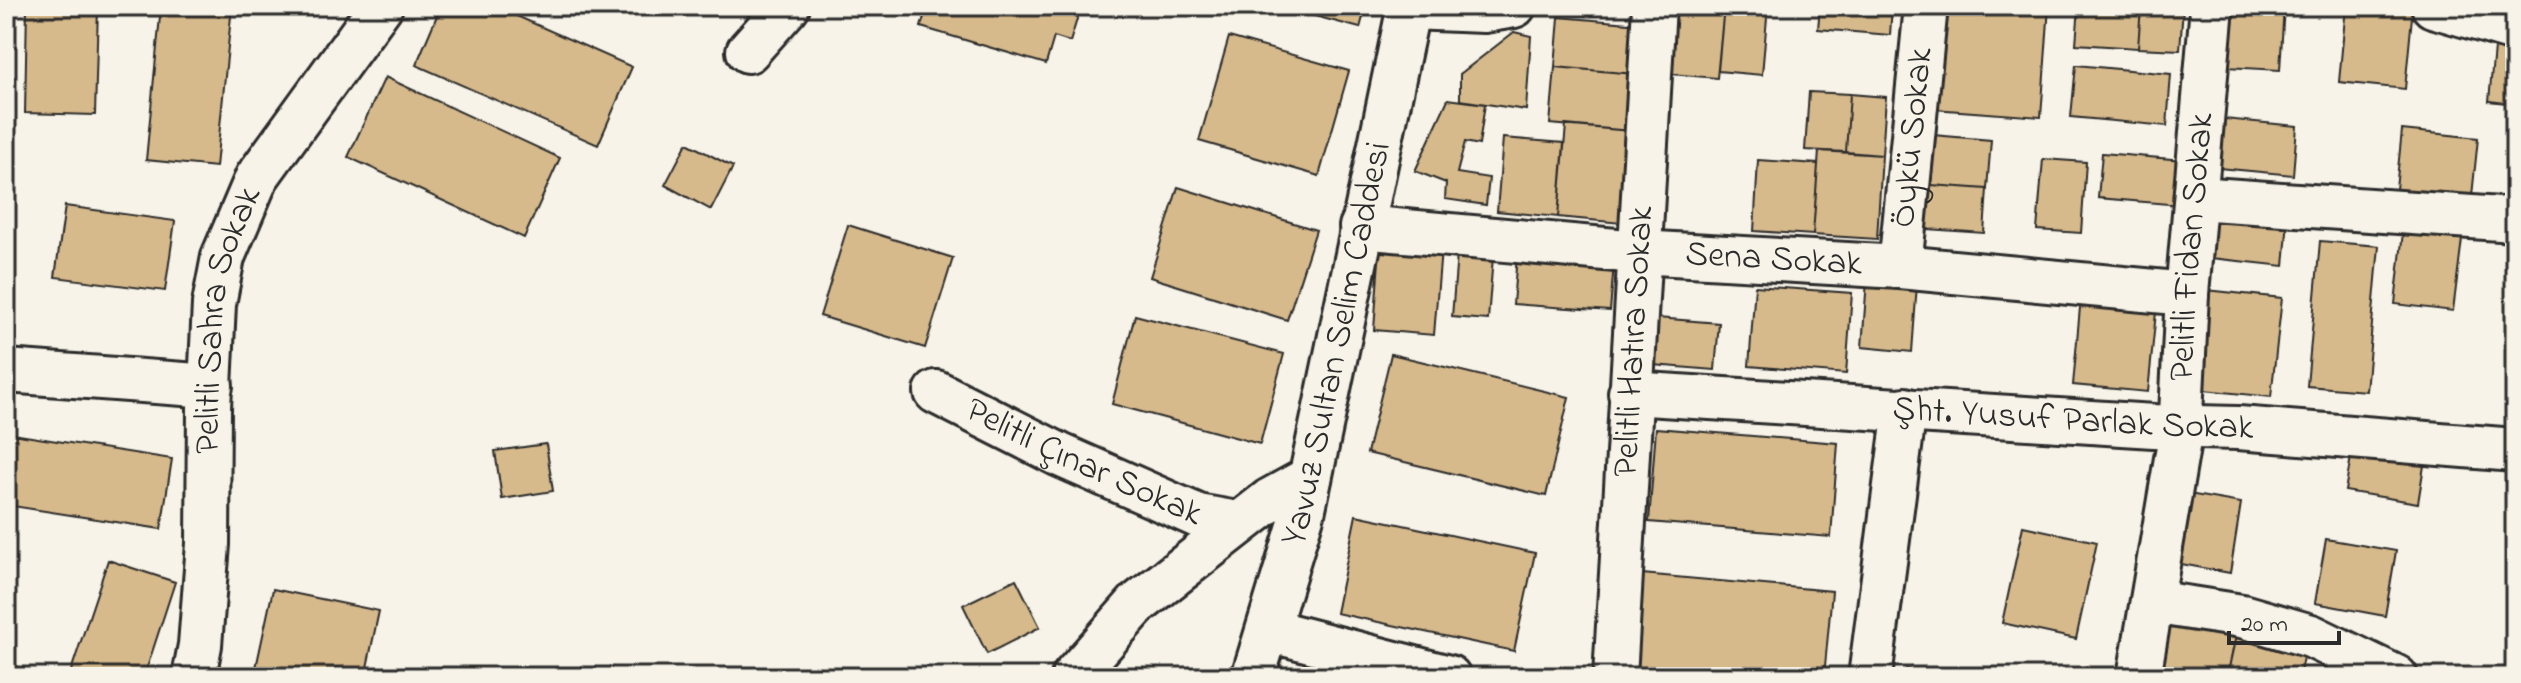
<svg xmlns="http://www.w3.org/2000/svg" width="2521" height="683" font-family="'Indie Flower',sans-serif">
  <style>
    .building { fill: #d7ba8b; stroke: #2b2b2b; stroke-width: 2 }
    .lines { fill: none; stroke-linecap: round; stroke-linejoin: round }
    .minor-casing { stroke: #2b2b2b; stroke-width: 48 }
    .minor { stroke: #f7f3e8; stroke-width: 42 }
    .labels { text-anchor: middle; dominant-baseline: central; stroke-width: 6; stroke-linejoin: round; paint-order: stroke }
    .street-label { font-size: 36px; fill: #2b2b2b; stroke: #f7f3e8 }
  </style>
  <rect width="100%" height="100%" fill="#f7f3e8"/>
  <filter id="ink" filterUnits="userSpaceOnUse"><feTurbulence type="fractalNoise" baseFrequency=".0125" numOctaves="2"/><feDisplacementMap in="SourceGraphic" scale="16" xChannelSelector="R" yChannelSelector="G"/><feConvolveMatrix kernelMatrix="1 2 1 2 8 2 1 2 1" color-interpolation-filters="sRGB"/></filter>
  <g filter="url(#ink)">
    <path class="building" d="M27,6H98L95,115L25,113Z
      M161,6H232L216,167L146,160Z
      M441,6H494L632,67L598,145L416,65Z
      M927,6H1081L1070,42L1054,37L1046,64L921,27Z
      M1277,6H1366L1360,28Z
      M1677,6H1724L1717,78L1671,74Z
      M1724,6H1768L1762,75L1718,71Z
      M1820,6H1892L1890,35L1818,29Z
      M1928,6H2049L2041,117L1920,108Z
      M2079,6H2141L2138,48L2076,44Z
      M2141,6H2183L2180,50L2138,48Z
      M2230,6H2284L2280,70L2226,67Z
      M2346,6H2413L2405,89L2339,82Z
      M1559,17L1640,24L1635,74L1555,67Z
      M1514,32L1531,36L1526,110L1460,100V74Z
      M1229,37L1349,71L1319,176L1199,141Z
      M2494,48L2515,51V104L2489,101Z
      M2076,65L2171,74L2167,126L2071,117Z
      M1555,67L1635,74L1630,131L1550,124Z
      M385,77L560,158L524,238L348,157Z
      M1809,92L1850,94L1846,152L1805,150Z
      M1850,94L1886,97L1882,155L1846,152Z
      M1448,99L1485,104L1479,145L1465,142L1457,173L1489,178L1486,205L1445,199L1446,183L1415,171Z
      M2224,119L2297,126L2293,175L2219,168Z
      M1566,125L1630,131L1622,223L1558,217Z
      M2402,130L2478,138L2472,196L2396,189Z
      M1921,134L1991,140L1987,189L1917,184Z
      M1503,138L1564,143L1558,217L1497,211Z
      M687,143L733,167L711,210L665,185Z
      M1819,151L1882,155L1877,239L1813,235Z
      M2102,153L2183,160L2180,205L2098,198Z
      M2043,159L2086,162L2081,233L2037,230Z
      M1758,160L1818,164L1813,235L1754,231Z
      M1917,184L1987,189L1984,233L1913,228Z
      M1178,187L1316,230L1287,320L1150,277Z
      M65,206L175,221L165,291L55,277Z
      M2215,213L2288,220L2284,266L2211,258Z
      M848,225L953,258L925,348L820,316Z
      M1381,232L1442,237L1434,335L1374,330Z
      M2403,232L2462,239L2453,311L2395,304Z
      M1458,241L1494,244L1488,320L1452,317Z
      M2320,241L2379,246L2366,391L2307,386Z
      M1518,243L1615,251L1610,311L1513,304Z
      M1868,267L1918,271L1912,352L1862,347Z
      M2082,285L2158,292L2148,392L2073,385Z
      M1755,286L1852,293L1846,374L1749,366Z
      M2206,290L2282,298L2271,397L2195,389Z
      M1135,315L1284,354L1260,444L1112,404Z
      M1644,317L1719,323L1715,370L1640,364Z
      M1391,354L1569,397L1546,496L1367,453Z
      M1656,428L1838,443L1831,537L1649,522Z
      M6,433L172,459L161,529L6,505Z
      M2354,440L2426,453L2418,503L2345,491Z
      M546,444L553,491L502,499L495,451Z
      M2177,492L2241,503L2230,573L2165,561Z
      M1356,515L1535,553L1514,651L1336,613Z
      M2023,526L2097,542L2076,639L2002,623Z
      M2326,539L2396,551L2385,616L2315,603Z
      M108,560L175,582L144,677H69Z
      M1642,574L1832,591L1824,677H1667L1633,674Z
      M1016,579L1040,627L987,654L963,605Z
      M273,589L379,611L365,677H254Z
      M2163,609L2238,626L2227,677H2165L2149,673Z
      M2238,626L2306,642L2299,677H2227Z
      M1906,669L1960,677H1905Z"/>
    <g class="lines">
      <defs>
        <g id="minor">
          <path d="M2433,6L2515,30"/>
          <path d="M1409,8L1484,11L1514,6"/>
          <path d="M748,51L788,6"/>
          <path d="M2196,198L2515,220"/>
          <path id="s1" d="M1361,227L1638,252L1900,267L2187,294"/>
          <path id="s2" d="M1900,267L1926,6"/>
          <path d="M6,371L211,386"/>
          <path id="s3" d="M936,392L1060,455L1198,516L1237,523"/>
          <path id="s4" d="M1630,393L2154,426L2238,428L2515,450"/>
          <path d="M2152,602L2242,616L2311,636L2396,677"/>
          <path d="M1268,630L1449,677"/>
          <path id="s5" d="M194,677L200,645L208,544L209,408L214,304L223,257L257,177L381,6"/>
          <path d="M1073,677L1137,604L1270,500L1310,478"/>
          <path id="s6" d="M1253,677L1303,513L1409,6"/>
          <path id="s7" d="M1615,677L1654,6"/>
          <path d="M1870,677L1905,409"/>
          <path id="s8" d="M2139,677L2180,435L2187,294L2212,6"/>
        </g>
      </defs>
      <use href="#minor" class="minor-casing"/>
      <use href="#minor" class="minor"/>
    </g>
  </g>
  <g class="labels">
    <g class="street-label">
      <text stroke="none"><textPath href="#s2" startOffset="130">Öykü Sokak</textPath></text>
      <text stroke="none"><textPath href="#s8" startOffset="434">Pelitli Fidan Sokak</textPath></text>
      <text stroke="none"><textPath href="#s1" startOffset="414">Sena Sokak</textPath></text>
      <text stroke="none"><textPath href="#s5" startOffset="360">Pelitli Sahra Sokak</textPath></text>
      <text stroke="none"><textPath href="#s7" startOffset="336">Pelitli Hatıra Sokak</textPath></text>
      <text stroke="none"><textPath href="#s6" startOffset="344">Yavuz Sultan Selim Caddesi</textPath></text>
      <text stroke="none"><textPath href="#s4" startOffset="444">Şht. Yusuf Parlak Sokak</textPath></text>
      <text stroke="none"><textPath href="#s3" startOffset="164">Pelitli Çınar Sokak</textPath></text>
    </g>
  </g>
  <rect width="2521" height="683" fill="none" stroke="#f7f3e8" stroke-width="32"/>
  <rect x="16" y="16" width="2489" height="651" fill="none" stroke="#2b2b2b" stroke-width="3" filter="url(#ink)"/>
  <path d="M2229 631v12h110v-12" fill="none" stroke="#2b2b2b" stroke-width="4"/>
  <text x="2241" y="631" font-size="24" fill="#2b2b2b" stroke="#f7f3e8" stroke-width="6" paint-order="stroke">20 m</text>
</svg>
